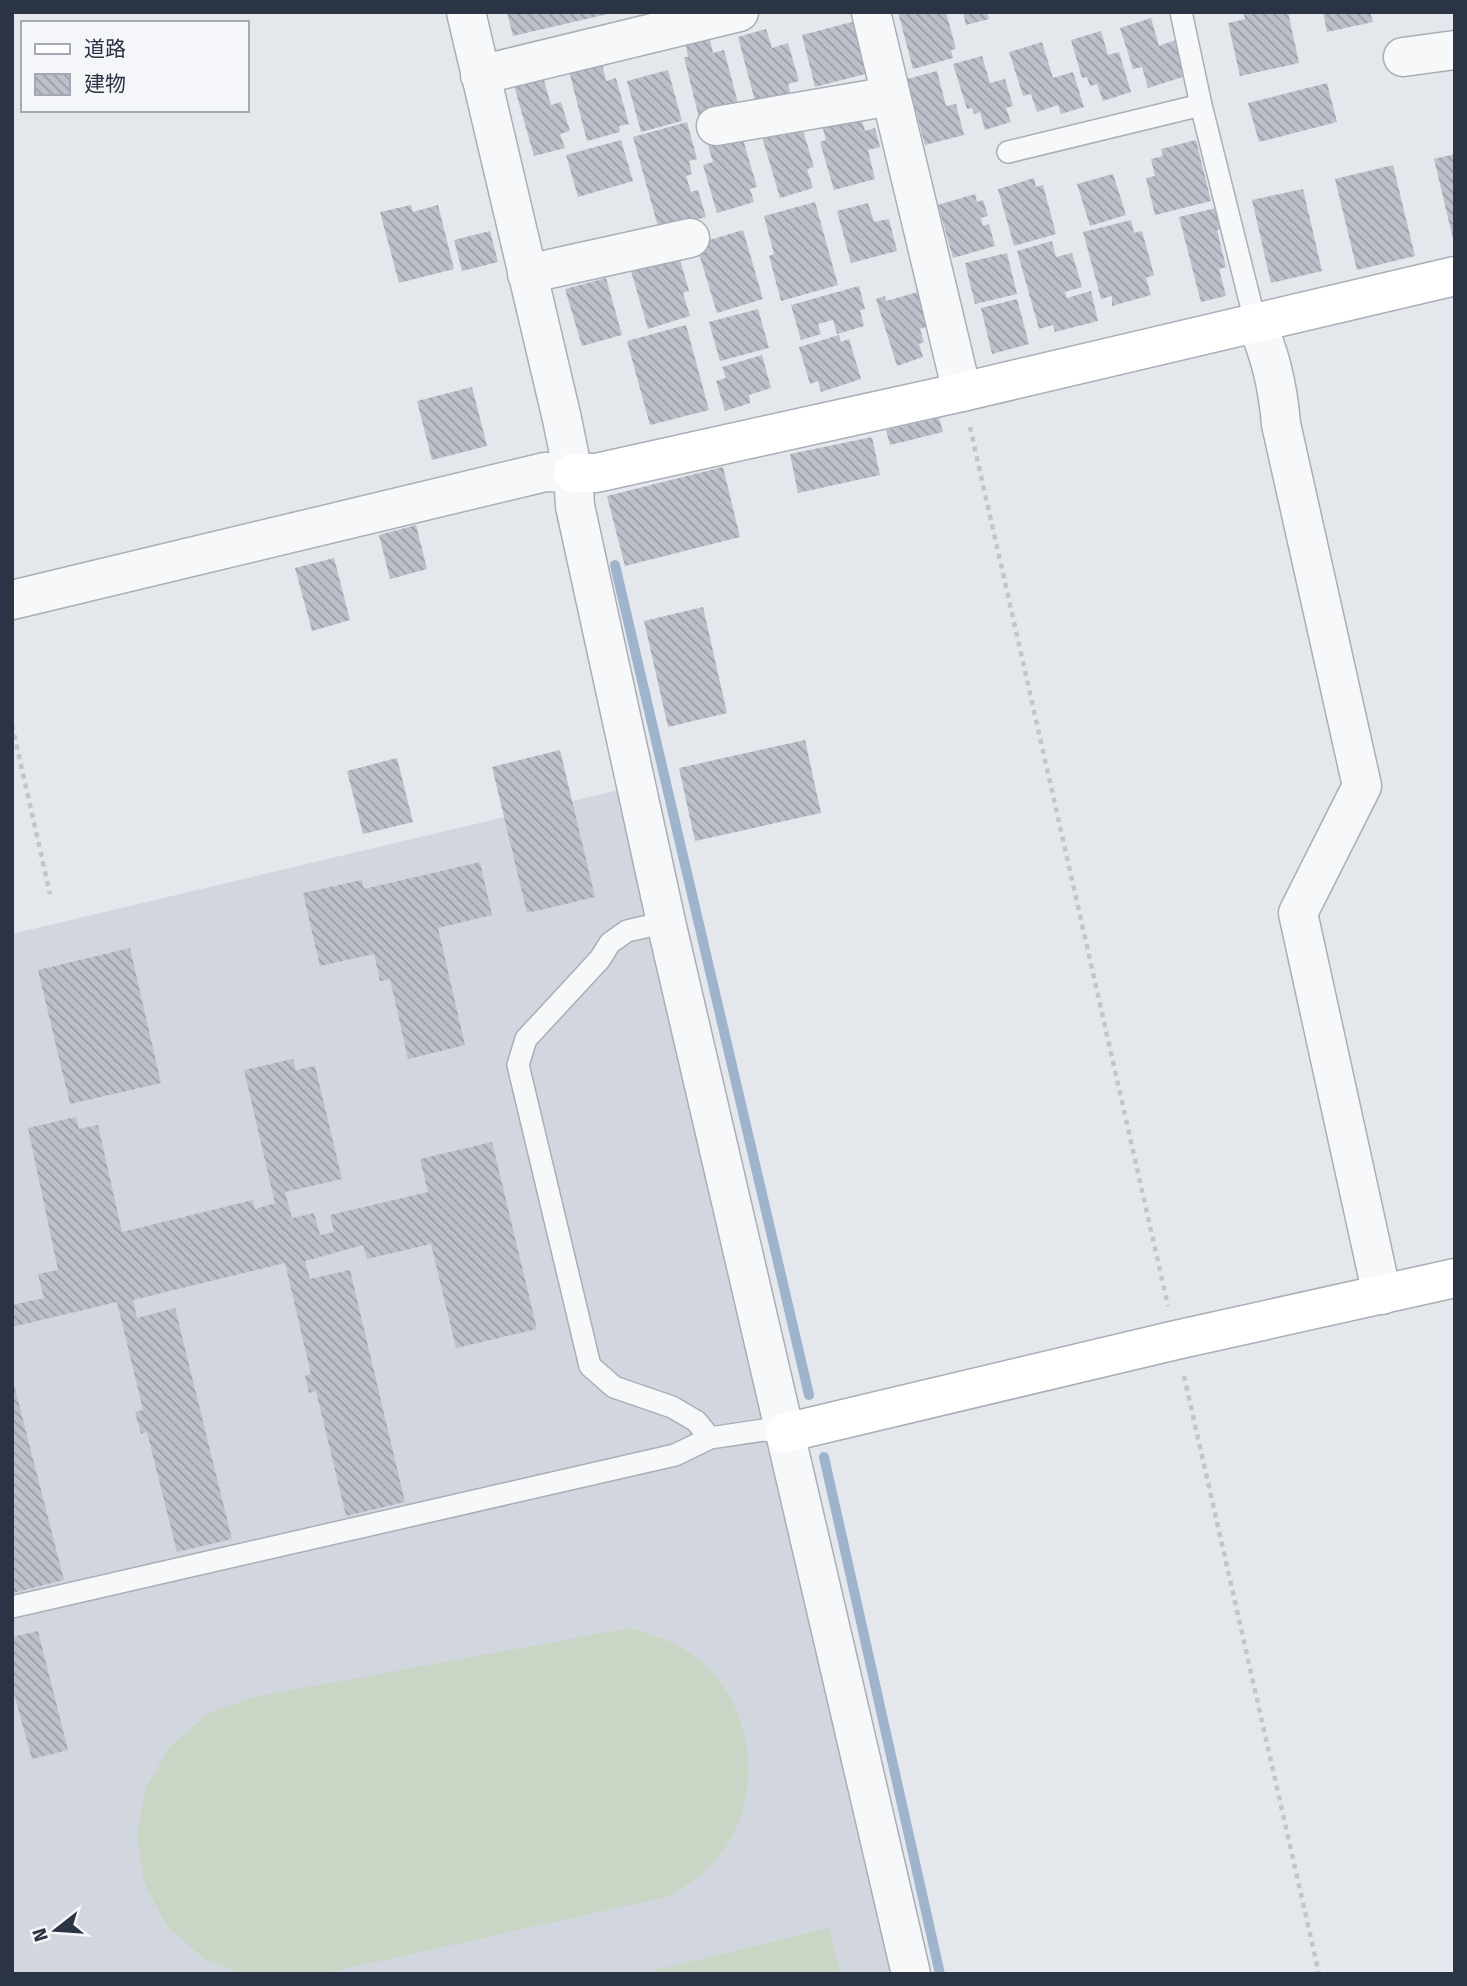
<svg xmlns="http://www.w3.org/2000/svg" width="1467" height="1986" font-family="'Fira Sans','Noto Sans JP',sans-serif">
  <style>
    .built { fill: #d2d6de }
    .grass { fill: #c9d6c5 }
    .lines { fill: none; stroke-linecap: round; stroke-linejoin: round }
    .stream { stroke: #9fb4cc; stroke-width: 10 }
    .building { fill: url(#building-back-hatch) }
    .lane-casing { stroke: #a9aeb7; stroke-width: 24 }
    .street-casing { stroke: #a9aeb7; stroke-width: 41 }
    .secondary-casing { stroke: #a9aeb7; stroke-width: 41 }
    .path { stroke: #c2c5cb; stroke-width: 4.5; stroke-dasharray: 5 5; stroke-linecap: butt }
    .lane { stroke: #f7f8fa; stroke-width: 21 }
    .street { stroke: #f7f8fa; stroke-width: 38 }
    .secondary { stroke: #fff; stroke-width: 38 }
  </style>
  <defs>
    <pattern id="building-back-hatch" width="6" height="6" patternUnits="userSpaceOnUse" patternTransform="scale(1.75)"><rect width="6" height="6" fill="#bbc0ca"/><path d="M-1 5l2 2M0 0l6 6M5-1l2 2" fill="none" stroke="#989da6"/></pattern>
  </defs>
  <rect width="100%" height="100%" fill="#e4e7ec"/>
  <path class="built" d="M619,790L892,1974H12V934Z"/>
  <path class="grass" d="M630,1628C653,1635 673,1641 693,1655C753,1698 766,1792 723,1851C709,1870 691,1883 671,1896L321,1974H241L203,1958L167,1926L144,1882L137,1835L146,1787L171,1745L208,1714L254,1697Z
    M829,1928L840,1974H639Z"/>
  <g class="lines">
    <path class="stream" d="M615,565L809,1395
      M824,1457L940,1974"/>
  </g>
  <path class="building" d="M507,12H612V13L513,36Z
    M898,12H946L956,49L951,50L953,58L913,69Z
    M963,12H987L989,19L966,25Z
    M1243,12H1288L1299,63L1240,76L1228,23L1245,19Z
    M1323,12H1370L1373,22L1327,32Z
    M1151,18L1159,46L1176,40L1186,76L1148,88L1142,67L1133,69L1120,28Z
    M856,21L869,73L815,87L802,35Z
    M766,29L772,48L788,43L799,81L788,84L791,95L756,105L738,37Z
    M1101,31L1108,55L1119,52L1131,92L1103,101L1097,84L1090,86L1087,77L1082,78L1071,40Z
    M709,35L713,53L724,50L739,107L699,118L684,57H688L685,41Z
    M1042,42L1053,78L1073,72L1084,107L1061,114L1058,105L1037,112L1031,94L1023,96L1009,52Z
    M982,56L990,83L1005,79L1013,106L1006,108L1011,122L985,130L980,112L974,114L972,108L967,109L953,64Z
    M601,59L606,81L616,78L629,124L619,126L620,132L587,141L568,67Z
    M668,70L682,121L641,132L627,81Z
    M937,71L946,106L956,104L964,135L925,145L907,79Z
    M542,73L551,105L561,102L570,131L560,134L565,148L534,156L513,82Z
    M1327,83L1337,122L1259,142L1248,103Z
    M859,111L865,131L875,128L880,147L868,150L875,179L834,190L820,142L826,140L821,121Z
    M687,122L697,159L689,161L692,174L686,176L691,192L698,190L706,217L659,230L633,137Z
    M803,130L814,167L807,169L813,188L780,198L762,137L780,131L782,136Z
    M742,136L757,187L750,189L754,202L717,213L703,165L713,162L708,146Z
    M621,140L633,181L578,197L566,155Z
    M1196,140L1211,201L1155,215L1146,178L1155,176L1151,159L1163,156L1161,149Z
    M1455,154V243H1454L1434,159Z
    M1393,165L1415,256L1357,270L1335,179Z
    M1113,174L1126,215L1090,226L1077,184Z
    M1034,178L1036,187L1043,185L1056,234L1014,246L998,189Z
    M1303,189L1322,271L1271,283L1252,200Z
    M975,194L977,202L983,200L988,216L981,218L983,226L989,224L995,246L953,258L938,205Z
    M815,202L838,285L781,301L769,256L774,254L764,216Z
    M868,203L874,222L889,219L897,251L851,263L837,211Z
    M411,205L413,212L438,205L454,269L399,283L380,212Z
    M1216,208L1222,228L1217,230L1226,267L1219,269L1226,296L1201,302L1179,217Z
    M1131,220L1134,233L1142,231L1154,275L1146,278L1151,295L1112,306V296L1101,299L1083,232Z
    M743,230L763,299L717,313L696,244Z
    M490,231L498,262L462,271L454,240Z
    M1052,241L1056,257L1072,253L1082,287L1065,292L1067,298L1091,291L1098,321L1055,332L1053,325L1039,329L1017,251Z
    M1007,253L1017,294L975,304L965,263Z
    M679,256L689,291L683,293L690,316L648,329L631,271Z
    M606,278L622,335L582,346L565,289Z
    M859,286L865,309L860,310L864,326L837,334L833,320L818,324L821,334L801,340L791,305Z
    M918,292L929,326L920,329L924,342L919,344L923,357L897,366L876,299L885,296L886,301Z
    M1017,299L1029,344L992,354L981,308Z
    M758,309L769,348L720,361L709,322Z
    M686,325L709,410L650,425L627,341Z
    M839,335L841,342L849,339L861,379L821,392L818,381L810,384L799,347Z
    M762,355L771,388L749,395L750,403L725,411L716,381L726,378L722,367Z
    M472,387L487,446L432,460L417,401Z
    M939,418L943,432L890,445L886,430Z
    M872,437L880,475L798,493L790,454Z
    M723,467L740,537L625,566L607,496Z
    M416,525L427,569L390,579L379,535Z
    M334,558L350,620L312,631L295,568Z
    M703,607L727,713L668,727L644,621Z
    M805,740L821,813L695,841L679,768Z
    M560,750L595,897L527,913L492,767Z
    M397,758L413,822L363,834L347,771Z
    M480,862L492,915L438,928L465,1045L408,1059L390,979L380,981L374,954L320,966L303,893L362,880L364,889Z
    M130,948L161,1083L70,1104L38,970Z
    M293,1059L296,1070L315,1066L342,1179L285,1192L292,1218L314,1213L320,1235L334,1232L330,1215L428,1192L420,1159L492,1142L537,1329L456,1348L431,1244L367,1259L363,1245L305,1261L310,1279L350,1270L405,1502L346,1516L316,1391L309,1393L305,1376L311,1374L285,1263L133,1300L137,1318L175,1308L232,1539L177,1552L147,1432L141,1434L135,1412L143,1410L117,1302L12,1327V1305L44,1298L38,1274L58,1270L28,1128L76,1117L79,1129L98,1125L122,1232L253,1200L255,1209L275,1203L244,1070Z
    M12,1377L64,1580L12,1593Z
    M38,1631L68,1750L32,1759L12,1686V1637Z"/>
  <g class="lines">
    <defs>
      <path id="lane" d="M1181,12L1201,105L1255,321
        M1008,152L1201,105
        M666,922L627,931L610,943L600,959L526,1039L518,1065L590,1366L614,1387L672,1407L696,1421L710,1438
        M12,1607L675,1455L710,1438L764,1430L785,1433"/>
      <path id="street" d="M466,12L562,419L573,473L575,506L666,922L911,1974
        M871,12L962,392
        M1403,57L1455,50
        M480,75L739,12
        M716,126L891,96
        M527,274L690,238
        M1255,321C1271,354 1278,388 1281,424L1362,786L1298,913L1382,1295
        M12,600L545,472L573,473"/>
      <path id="secondary" d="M573,473H596L962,392L1455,276
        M785,1433L1176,1340L1455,1278"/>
    </defs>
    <use href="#lane" class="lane-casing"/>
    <use href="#street" class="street-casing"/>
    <use href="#secondary" class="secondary-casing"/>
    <path class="path" d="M970,427L1168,1306
      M12,725L50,894
      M1184,1376L1319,1974"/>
    <use href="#lane" class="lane"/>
    <use href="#street" class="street"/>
    <use href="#secondary" class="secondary"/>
  </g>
  <rect width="1467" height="1986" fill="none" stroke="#2b3445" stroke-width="28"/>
  <rect x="21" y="21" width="228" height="91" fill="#f4f6f9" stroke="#a4a8b1" stroke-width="2"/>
  <rect x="35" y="44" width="35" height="10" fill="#ffffff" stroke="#a4a8b1" stroke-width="2"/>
  <text x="84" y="56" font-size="21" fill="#2b3445">道路</text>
  <rect x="35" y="74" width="35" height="21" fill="url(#building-back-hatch)" stroke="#a4a8b1" stroke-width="2"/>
  <text x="84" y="91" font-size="21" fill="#2b3445">建物</text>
  <g transform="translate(56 1930) rotate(253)" stroke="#f4f6f9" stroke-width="5" paint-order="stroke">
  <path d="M0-5L12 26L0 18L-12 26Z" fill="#2b3445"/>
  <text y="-10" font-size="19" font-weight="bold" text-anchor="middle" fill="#2b3445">N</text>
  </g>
</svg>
